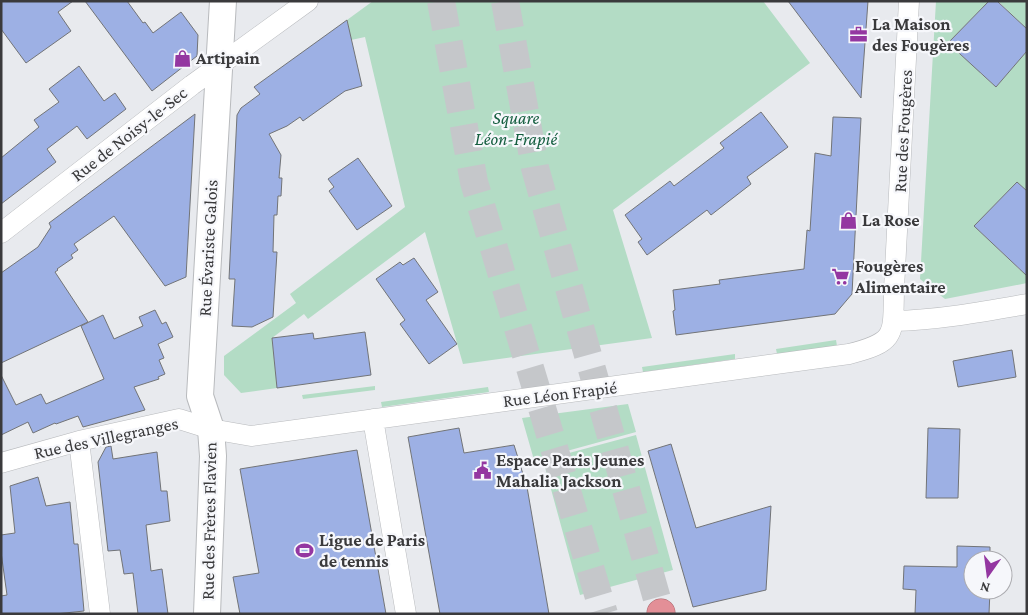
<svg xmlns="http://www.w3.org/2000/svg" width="1028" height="615" font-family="'Crimson Pro',serif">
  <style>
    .green { fill: #b3dcc5 }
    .building { fill: #9db0e4; stroke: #727477 }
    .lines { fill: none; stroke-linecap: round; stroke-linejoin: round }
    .trunk-tunnel { stroke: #c5c7ca; stroke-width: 28; stroke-dasharray: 28 14; stroke-linecap: butt }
    .minor-casing { stroke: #b8babd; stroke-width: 21 }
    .tertiary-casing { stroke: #b8babd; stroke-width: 28 }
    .trunk-casing { stroke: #a35f66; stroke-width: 29 }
    .minor { stroke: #fff; stroke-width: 20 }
    .tertiary { stroke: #fff; stroke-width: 26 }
    .trunk { stroke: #e38f97; stroke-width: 28 }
    .labels { text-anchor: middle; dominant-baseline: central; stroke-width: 4.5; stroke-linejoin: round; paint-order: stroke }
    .poi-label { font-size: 18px; font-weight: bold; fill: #3a3a3c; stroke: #f6f7fb; text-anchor: start }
    .park-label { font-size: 18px; font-style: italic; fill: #145e3f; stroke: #f6f7fb }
    .street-label { font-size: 18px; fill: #3a3a3c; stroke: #f6f7fb }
  </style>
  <rect width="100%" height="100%" fill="#e8eaee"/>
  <path class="green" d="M373,1H763L810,63L613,210L652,338L463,364L425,232L308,319L304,314L272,338L277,388L241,393L224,375V356L296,303L290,294L405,207L365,37L351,40L347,20Z
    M936,1H989L948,43L964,58L987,65L980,73L996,87L1027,51V188L1025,189L1017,182L974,226L1020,270L1027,263V283L945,299L920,279Z
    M994,1H1027V29L999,2L997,4Z
    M836,340L837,346L777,354L776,349Z
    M735,354V359L643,372L642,367Z
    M375,386V390L303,399L302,395Z
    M488,387L489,392L382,407L381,402Z
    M628,404L636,432L534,460L522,418Z
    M636,435L673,570L580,595L543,460Z"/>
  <path class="building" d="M1,1H73L58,12L71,31L26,63L1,29Z
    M85,1H127L143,23L145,22L153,33L181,12L198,35L197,56L152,91Z
    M788,1H868L861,98Z
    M989,1H997L1027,29V51L996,87L948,43Z
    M347,20L362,86L345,91L303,121L300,117L287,126L269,134L281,155L279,178H282L281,196H278L277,215H274L273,252H277L273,317L252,327L232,326L235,279H229L237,115L241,108L260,94L254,87Z
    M79,66L104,101L115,93L126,109L87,139L77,126L47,149L56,162L1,204V158L39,127L34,120L59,102L49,89Z
    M761,112L788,147L747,177L751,184L711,215L707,210L647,255L638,242L642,239L625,215L670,181L674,186L724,148L720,143Z
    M195,114L186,277L165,286L114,216L74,244L78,250L71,255L73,258L57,269L58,270L55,272L88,322L1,363V273L38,247L51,227L49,223Z
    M833,117L861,118L852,294L835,314L676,335L673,311L675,310L673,290L720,284L719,280L804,269L807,230L810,231L815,153L831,156Z
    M358,158L392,206L357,230L329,191L334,187L328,179Z
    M1017,182L1027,191V276L974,226Z
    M414,258L438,292L426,300L457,344L429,364L400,324L405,320L376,279L400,262L403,265Z
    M155,310L162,324L166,322L173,337L158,344L164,358L159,360L165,374L158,377L159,379L134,387L145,410L83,427L78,416L56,424L55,423L33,433L28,422L1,435V375L16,405L41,394L46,404L104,379L81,326L103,315L114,339L143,326L139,317Z
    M365,332L371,375L277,388L272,338L313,333L314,339Z
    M1012,350L1016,377L958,387L953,361Z
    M459,428L464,453L514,445L527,487L549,614H440L408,437Z
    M928,428L960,429L958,498H926Z
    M671,444L696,528L771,506L766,590L693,607L648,451Z
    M111,446L113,459L157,452L161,491H167L170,521L146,525L151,571L162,569L168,614H138L133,573L124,574L120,550L108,551L98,462L106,447Z
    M357,450L386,614H240L233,577L259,573L240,469Z
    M38,477L46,506L70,502L74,544H78L84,611L55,614H1V596L7,595L1,552V535L15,533L10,486Z
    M957,546L990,547V560H973V590H990L989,614H915L916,590L903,589L904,566L957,567Z"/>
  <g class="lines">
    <path class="trunk-tunnel" d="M441,1L474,182L604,614
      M505,1L535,168L661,613"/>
    <defs>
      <path id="minor" d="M1,233L192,85L308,1
        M893,321C938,320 982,312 1027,304
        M373,419L406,614
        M79,441L100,614
        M1,463L79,441L179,419L211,429L251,436L849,354C897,342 893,335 894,289L909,1"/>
      <path id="tertiary" d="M207,614L213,456L211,429L200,396L223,1"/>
      <path id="trunk" d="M661,613V614"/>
    </defs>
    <use href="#minor" class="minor-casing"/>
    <use href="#tertiary" class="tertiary-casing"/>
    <use href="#trunk" class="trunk-casing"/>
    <use href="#minor" class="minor"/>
    <use href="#tertiary" class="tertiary"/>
    <use href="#trunk" class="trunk"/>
  </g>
  <defs>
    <symbol id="office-bare" viewBox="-9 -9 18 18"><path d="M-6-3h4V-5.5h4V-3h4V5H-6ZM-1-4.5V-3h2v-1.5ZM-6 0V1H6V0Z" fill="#9437a1" stroke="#f6f7fb" stroke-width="2.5" paint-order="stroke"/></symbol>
    <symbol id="shop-bare" viewBox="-9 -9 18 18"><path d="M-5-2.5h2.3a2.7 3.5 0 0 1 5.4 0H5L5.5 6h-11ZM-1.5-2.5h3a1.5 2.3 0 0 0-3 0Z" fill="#9437a1" stroke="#f6f7fb" stroke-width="2.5" paint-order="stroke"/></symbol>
    <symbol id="supermarket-bare" viewBox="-9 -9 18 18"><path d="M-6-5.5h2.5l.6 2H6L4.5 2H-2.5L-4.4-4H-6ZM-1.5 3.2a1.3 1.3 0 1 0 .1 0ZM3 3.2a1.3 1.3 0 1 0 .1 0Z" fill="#9437a1" stroke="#f6f7fb" stroke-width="2.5" paint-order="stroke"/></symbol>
    <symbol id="civic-bare" viewBox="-9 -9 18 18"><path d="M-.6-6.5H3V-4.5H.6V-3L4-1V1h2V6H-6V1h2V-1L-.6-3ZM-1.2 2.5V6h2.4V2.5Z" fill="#9437a1" stroke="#f6f7fb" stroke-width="2.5" paint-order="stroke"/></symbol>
    <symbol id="stadium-bare" viewBox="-9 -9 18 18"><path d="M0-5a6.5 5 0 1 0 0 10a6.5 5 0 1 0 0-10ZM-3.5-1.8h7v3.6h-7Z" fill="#9437a1" stroke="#f6f7fb" stroke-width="2.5" paint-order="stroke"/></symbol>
  </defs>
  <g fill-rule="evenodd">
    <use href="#office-bare" x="846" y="22" width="25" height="25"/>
    <use href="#shop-bare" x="170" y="46" width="25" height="25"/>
    <use href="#shop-bare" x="836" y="208" width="25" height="25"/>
    <use href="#supermarket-bare" x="828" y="264" width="25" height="25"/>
    <use href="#civic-bare" x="470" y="458" width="25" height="25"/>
    <use href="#stadium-bare" x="292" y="538" width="25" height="25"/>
  </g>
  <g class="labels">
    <g class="poi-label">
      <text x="872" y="24">La Maison<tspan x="872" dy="21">des Fougères</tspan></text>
      <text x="196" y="58">Artipain</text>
      <text x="862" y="220">La Rose</text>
      <text x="855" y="266">Fougères<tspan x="855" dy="21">Alimentaire</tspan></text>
      <text x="496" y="460">Espace Paris Jeunes<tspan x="496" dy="21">Mahalia Jackson</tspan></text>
      <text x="319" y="540">Ligue de Paris<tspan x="319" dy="21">de tennis</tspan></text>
    </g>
    <g class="park-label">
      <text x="516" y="118">Square<tspan x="516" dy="21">Léon-Frapié</tspan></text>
    </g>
    <g class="street-label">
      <text transform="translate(903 131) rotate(-87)">Rue des Fougères</text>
      <text transform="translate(129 134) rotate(-38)">Rue de Noisy-le-Sec</text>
      <text transform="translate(208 248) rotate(-87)">Rue Évariste Galois</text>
      <text transform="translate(560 394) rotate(-7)">Rue Léon Frapié</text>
      <text transform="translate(106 438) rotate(-12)">Rue des Villegranges</text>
      <text transform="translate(209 521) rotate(-89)">Rue des Frères Flavien</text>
    </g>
  </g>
  <rect width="1028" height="615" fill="none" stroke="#3a3a3c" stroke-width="5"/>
  <g transform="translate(988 575) rotate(194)"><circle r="24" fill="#f6f7fb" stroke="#ababaf"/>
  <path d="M0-4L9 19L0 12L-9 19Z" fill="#9437a1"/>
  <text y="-8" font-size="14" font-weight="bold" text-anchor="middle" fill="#3a3a3c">N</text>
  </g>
</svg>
